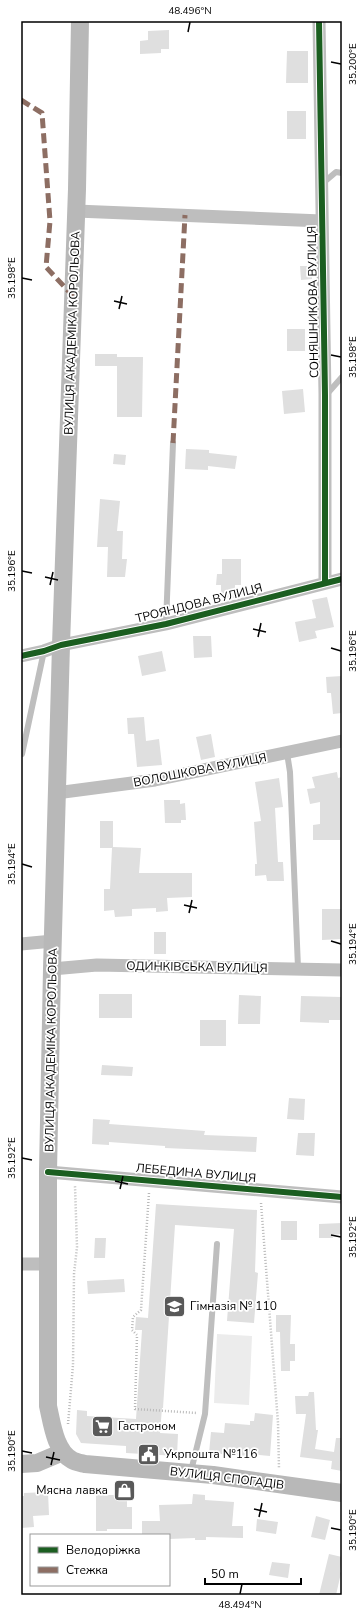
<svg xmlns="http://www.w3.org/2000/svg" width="363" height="1616" font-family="'Nunito Sans',sans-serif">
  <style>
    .green { fill: #ececec }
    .building { fill: #dfdfdf }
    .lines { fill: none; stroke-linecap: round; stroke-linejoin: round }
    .path { stroke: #b9b9b9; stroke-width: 2.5; stroke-dasharray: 1 2; stroke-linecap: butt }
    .lane { stroke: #bebebe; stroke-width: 6 }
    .street { stroke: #bebebe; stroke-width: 13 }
    .secondary { stroke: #b8b8b8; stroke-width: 18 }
    .quiet { stroke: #8d6e63; stroke-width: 5; stroke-dasharray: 10 5; stroke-linecap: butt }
    .cycleway-casing { stroke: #fff; stroke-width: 8 }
    .cycleway { stroke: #1b5e20; stroke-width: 6 }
    .ticks { fill: none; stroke: #000; stroke-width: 1.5 }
    .labels { text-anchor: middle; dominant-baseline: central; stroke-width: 3.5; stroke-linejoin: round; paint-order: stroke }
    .street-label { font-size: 12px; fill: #000; stroke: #fff }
    .poi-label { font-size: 12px; fill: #000; stroke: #fff; text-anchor: start }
    .neatline { fill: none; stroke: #000; stroke-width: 1.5 }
    .ticks-label { font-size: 10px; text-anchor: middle; fill: #000 }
  </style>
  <rect width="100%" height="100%" fill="#fff"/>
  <path class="green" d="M217,1334L252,1336L249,1405L214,1403Z"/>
  <path class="building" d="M169,30V49H161V53L140,54V41L148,40V31Z
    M287,51H308V83H286Z
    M287,111H306V139H287Z
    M300,266H312V279L301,280Z
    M287,329H305V351H287Z
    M95,354H117V357H143L142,417H117V366H95Z
    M303,389L305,412L284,414L282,391Z
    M186,449L209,450V453L237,456L235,469L208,466V470L185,469Z
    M114,454L126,455L125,465L113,464Z
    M100,499L120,501L117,531H123L122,559H127L125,577H107L108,547H97Z
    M222,559H241V585H235V598L221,597V585H216L217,574H222Z
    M327,597L334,627L315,631L317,638L299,642L295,622L316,618L312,600Z
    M193,636H211L212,657L194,658Z
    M162,651L166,671L142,676L138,656Z
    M342,676V713L333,714L331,693H327L326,677Z
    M144,717L146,741L159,739L162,765L137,767L134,734H128L127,718Z
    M211,734L215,757L201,760L196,737Z
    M337,772L338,778L342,777V840H313V825L320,824V802L310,804L307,789L315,788L312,777Z
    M279,778L283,807L275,808L278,862H283L284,881H267L266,875L255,876V864H257L254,822L261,821L255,782Z
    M164,800H180V804L185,803L186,820H181V823H165Z
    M100,821H113V847L141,848L139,873H192V897L167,898L168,911L156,912V908L132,909V916L115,917L114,910L104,911V889H110L112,848H100Z
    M322,909H342V939L322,940Z
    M154,932H166V954H154Z
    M99,994H132V1018H99Z
    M239,995L261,996L260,1024H238Z
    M301,996L342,997V1020H329V1023L300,1022Z
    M200,1020H226V1046H200Z
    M102,1065L133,1067L132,1076L101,1075Z
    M289,1098L305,1099L304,1120L287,1119Z
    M93,1119L110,1120L109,1124L205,1131L204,1135L257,1137L256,1152L165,1148V1146L109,1142V1145L92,1144Z
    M298,1133H315L314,1156L296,1155Z
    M156,1204L257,1210L255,1272L258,1273L254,1323L227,1321L234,1229L175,1225L163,1408H162L160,1433L178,1434L177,1456L126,1453V1446L81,1443L76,1434L77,1410L87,1411V1416L136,1419L142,1330H135L136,1317L148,1318Z
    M281,1221H297V1240H281Z
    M342,1223V1234L332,1235L333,1238H319V1224Z
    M95,1238H106L105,1258H94Z
    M124,1279L125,1292L88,1294L87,1281Z
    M276,1315H291L290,1344H295V1361H290V1371H281L280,1332H276Z
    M309,1392H314L316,1430H318L315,1449L334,1452L336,1438H342V1471L331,1469L332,1461L300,1457L306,1414H296L295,1396H308Z
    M255,1413L273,1415L270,1456L247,1454V1456L209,1453L211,1432L224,1433L225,1423L250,1425V1421H254Z
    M48,1492L49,1515L33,1516L34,1527L21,1528V1496H24V1493Z
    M193,1494L205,1495V1500L234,1502L232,1526H243V1538L206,1537V1540H195V1538L169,1539V1535H162V1534H142V1521H160L159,1505L192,1504Z
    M96,1495H127V1507H132V1529H107V1531H96Z
    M316,1516L330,1520L325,1540L311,1537Z
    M257,1519L278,1522L276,1534L256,1531Z
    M329,1554L342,1557L340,1572L341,1573L336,1595H319Z
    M272,1562L290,1564L288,1578L269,1575Z"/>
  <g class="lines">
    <path class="path" d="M149,1193L141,1310L133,1317L132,1330L137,1335L135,1409L197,1413
      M261,1203L278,1423L279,1469
      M68,1424L73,1365L74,1274L77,1247L75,1186"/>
    <path class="lane" d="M323,183L336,172L342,173
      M327,394L342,377
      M166,624L173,443
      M287,753L290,772L298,968
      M22,754L44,651
      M191,1471L205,1414L217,1244"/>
    <path class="street" d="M319,21L325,395V583
      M76,211L322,221
      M21,656L44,651L61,645L166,624L342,579
      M56,793L155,780L342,741
      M21,944L53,941
      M52,969L97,965L342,970
      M48,1172L342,1197
      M21,1264H49"/>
    <path class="secondary" d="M80,21L77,189L61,645L52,969L48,1172V1406C52,1423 55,1451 72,1460C75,1462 81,1463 85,1464L213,1475L342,1493
      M21,1464L37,1463L63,1452"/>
    <path class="quiet" d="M21,100L42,113L50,221L46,267L73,296
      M173,443L185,215"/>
    <defs>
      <path id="cycleway" d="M319,21L325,395V583
        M21,656L44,651L61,645L166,624L342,579
        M48,1172L342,1197"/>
    </defs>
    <use href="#cycleway" class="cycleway-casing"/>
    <use href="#cycleway" class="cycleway"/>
  </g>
  <path class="ticks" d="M188,32L190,22M331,62L341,64M22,278L32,280M114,301L127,304M119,309L122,296M331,355L341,357M22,571L32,573M45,577L58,580M50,585L53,572M253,629L266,632M258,637L261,623M331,648L341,651M22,864L32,867M184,905L197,908M189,913L192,900M331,941L341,944M22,1158L32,1160M115,1181L128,1184M120,1189L123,1176M331,1235L341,1237M22,1451L32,1453M46,1457L60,1460M51,1465L54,1452M254,1509L267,1512M259,1517L262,1503M331,1528L341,1530M240,1594L242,1584"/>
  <defs>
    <symbol id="school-square" viewBox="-11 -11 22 22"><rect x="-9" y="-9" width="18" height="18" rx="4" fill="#595959" stroke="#fff"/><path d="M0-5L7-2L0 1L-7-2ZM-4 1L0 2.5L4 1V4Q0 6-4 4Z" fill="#fff"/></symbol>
    <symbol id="supermarket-square" viewBox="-11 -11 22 22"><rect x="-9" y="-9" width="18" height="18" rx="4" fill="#595959" stroke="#fff"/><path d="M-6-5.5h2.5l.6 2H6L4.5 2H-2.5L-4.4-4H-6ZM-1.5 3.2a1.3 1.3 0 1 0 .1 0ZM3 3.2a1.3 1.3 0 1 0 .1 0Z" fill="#fff"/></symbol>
    <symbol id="civic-square" viewBox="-11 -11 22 22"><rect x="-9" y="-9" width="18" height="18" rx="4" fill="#595959" stroke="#fff"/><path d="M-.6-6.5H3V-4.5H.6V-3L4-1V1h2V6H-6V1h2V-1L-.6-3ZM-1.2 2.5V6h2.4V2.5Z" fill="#fff"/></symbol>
    <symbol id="shop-square" viewBox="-11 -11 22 22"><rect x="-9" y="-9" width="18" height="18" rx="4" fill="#595959" stroke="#fff"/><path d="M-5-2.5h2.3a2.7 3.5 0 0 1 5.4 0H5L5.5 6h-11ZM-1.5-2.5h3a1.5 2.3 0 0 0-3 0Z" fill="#fff"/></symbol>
  </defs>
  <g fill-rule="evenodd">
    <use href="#school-square" x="162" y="1294" width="25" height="25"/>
    <use href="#supermarket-square" x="90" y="1414" width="25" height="25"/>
    <use href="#civic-square" x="136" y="1442" width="25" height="25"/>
    <use href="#shop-square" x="112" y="1478" width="25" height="25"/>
  </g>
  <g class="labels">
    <g class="street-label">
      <text transform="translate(313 302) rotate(-91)">СОНЯШНИКОВА ВУЛИЦЯ</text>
      <text transform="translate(72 333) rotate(-88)">ВУЛИЦЯ АКАДЕМІКА КОРОЛЬОВА</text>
      <text transform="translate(199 603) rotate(-14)">ТРОЯНДОВА ВУЛИЦЯ</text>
      <text transform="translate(200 770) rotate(-11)">ВОЛОШКОВА ВУЛИЦЯ</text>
      <text transform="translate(197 967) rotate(1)">ОДИНКІВСЬКА ВУЛИЦЯ</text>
      <text transform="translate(51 1050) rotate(-89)">ВУЛИЦЯ АКАДЕМІКА КОРОЛЬОВА</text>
      <text transform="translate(196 1173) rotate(5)">ЛЕБЕДИНА ВУЛИЦЯ</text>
      <text transform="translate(227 1478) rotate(7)">ВУЛИЦЯ СПОГАДІВ</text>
    </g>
    <g class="poi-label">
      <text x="190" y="1306">Гімназія № 110</text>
      <text x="118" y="1426">Гастроном</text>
      <text x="164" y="1454">Укрпошта №116</text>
      <text x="108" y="1490" text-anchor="end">Мясна лавка</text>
    </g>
  </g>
  <rect width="363" height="1616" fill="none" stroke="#ffffff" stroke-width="44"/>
  <rect x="30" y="1534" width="140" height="52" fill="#ffffff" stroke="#999999"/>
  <rect x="38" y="1547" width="20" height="6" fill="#1b5e20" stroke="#999999"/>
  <text x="66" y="1554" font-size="12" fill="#000000">Велодоріжка</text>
  <rect x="38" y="1567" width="20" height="6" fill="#8d6e63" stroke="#999999"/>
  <text x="66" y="1574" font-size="12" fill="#000000">Стежка</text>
  <path d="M205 1578v6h96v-6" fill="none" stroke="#000000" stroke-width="2"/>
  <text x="211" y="1578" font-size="12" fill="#000000" stroke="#ffffff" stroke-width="3" paint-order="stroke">50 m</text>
  <rect x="22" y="22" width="319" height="1572" class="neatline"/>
  <g class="ticks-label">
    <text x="190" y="14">48.496°N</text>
    <text transform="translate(352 64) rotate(-90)" y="4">35.200°E</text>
    <text transform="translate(11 278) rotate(-90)" y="4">35.198°E</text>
    <text transform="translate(352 357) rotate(-90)" y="4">35.198°E</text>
    <text transform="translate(11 571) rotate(-90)" y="4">35.196°E</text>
    <text transform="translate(352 651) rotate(-90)" y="4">35.196°E</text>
    <text transform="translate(11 864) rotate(-90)" y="4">35.194°E</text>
    <text transform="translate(352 944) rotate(-90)" y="4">35.194°E</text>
    <text transform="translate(11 1158) rotate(-90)" y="4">35.192°E</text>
    <text transform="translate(352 1237) rotate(-90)" y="4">35.192°E</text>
    <text transform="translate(11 1451) rotate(-90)" y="4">35.190°E</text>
    <text transform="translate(352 1530) rotate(-90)" y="4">35.190°E</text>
    <text x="240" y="1608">48.494°N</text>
  </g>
</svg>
